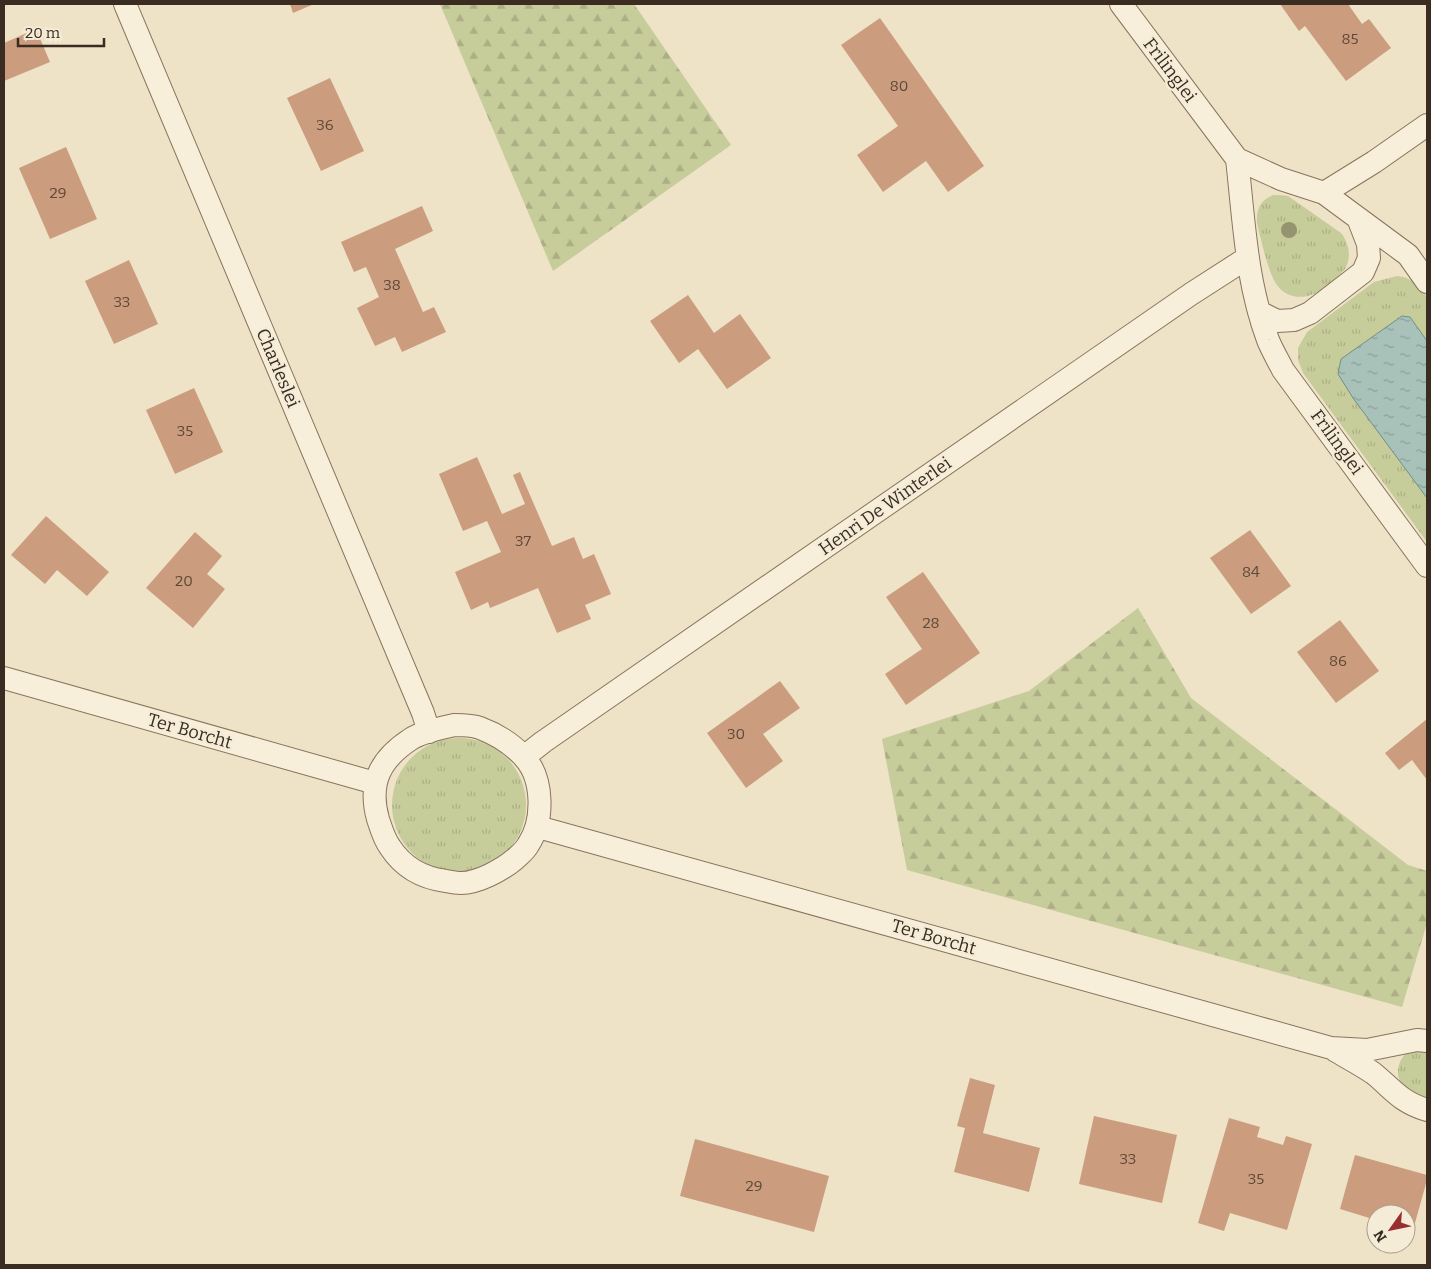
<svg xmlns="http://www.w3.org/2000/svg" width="1431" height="1269" font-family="Bitter,serif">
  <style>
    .grass { fill: url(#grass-tufts) }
    .forest { fill: url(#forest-firs) }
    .water { fill: url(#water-ripples); stroke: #6f9087 }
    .building { fill: #cb9d7e }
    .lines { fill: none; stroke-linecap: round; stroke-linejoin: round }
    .street-casing { stroke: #89745d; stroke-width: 24 }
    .street { stroke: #f8efdb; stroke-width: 22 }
    .tree { fill: #94956f }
    .labels { text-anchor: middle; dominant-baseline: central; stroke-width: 5; stroke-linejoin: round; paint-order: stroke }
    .number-label { font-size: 15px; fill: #5e4838 }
    .street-label { font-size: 18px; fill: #3a2c20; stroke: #f5ecd7 }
  </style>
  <defs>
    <pattern id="grass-tufts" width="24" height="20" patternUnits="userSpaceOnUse" patternTransform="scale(1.25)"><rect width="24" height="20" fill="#c7cc9b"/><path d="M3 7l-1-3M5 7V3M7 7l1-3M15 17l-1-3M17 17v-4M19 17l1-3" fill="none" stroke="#acaf85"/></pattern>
    <pattern id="forest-firs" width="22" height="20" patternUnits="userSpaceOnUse" patternTransform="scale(1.25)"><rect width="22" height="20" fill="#c7cc9b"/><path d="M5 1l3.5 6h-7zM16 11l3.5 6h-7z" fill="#acaf85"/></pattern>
    <pattern id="water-ripples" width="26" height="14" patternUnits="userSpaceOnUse" patternTransform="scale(1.25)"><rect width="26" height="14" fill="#a8c2ba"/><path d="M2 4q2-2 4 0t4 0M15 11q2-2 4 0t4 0" fill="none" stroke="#8a9e97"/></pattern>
  </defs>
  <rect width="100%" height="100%" fill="#eee2c7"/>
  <path class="grass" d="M1273,195L1288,196L1341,233C1349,243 1352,257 1345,269C1332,283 1314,301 1293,296C1285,294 1279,289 1275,282C1267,268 1261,239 1257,223C1256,210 1260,200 1273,195Z
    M1397,276C1411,277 1419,285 1427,297V542L1303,373L1298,360V348L1307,332L1374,282Z
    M392 805a67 67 0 1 1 134 0a67 67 0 1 1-134 0Z
    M1427,1049V1099C1412,1095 1393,1084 1399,1065C1400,1061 1404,1054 1408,1052C1413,1050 1422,1050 1427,1049Z"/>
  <path class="forest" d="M440,4H634L731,145L553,271Z
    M1138,608L1191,698L1408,865L1427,871V923L1402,1007L907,870L882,739L1029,691Z"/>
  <path class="water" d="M1402,316L1410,317L1427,341V498L1353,398L1338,374L1341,359Z"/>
  <path class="building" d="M290,4H314L293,13Z
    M1280,4H1348L1362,24L1369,19L1391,48L1346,81L1305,26L1299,31Z
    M880,18L984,166L948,192L926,161L883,192L857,155L898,126L841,45Z
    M36,29L50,62L4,81V43Z
    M330,78L364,151L321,171L287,98Z
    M66,147L97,219L50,239L19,168Z
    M422,206L433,231L395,249L423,312L434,307L446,332L402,352L395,337L375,346L357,308L379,297L366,267L354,272L341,242Z
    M129,260L158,324L114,344L85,281Z
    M688,295L714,333L740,314L771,358L727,389L698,349L679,363L650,321Z
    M194,388L223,452L175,474L146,410Z
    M477,457L502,514L525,504L513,475L520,472L552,546L574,537L583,559L594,554L611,594L585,605L591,619L557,633L538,588L490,608L488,602L471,610L455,572L501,552L487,521L463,531L439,474Z
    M46,516L109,572L87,596L57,570L45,584L11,555Z
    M1250,530L1291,586L1251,614L1210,558Z
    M195,532L222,556L207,574L225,589L193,628L146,588Z
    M923,572L980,653L906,705L885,674L922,649L886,597Z
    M1340,620L1379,671L1336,703L1297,652Z
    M780,681L800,708L763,734L783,761L746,788L707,733Z
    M1427,719V780L1412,760L1399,770L1385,753Z
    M970,1078L995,1085L983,1133L1040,1148L1029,1192L954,1172L965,1128L957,1126Z
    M1094,1116L1177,1135L1162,1203L1079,1184Z
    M1229,1118L1260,1127L1257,1137L1283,1145L1286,1136L1312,1144L1287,1230L1230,1213L1224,1231L1198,1223Z
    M695,1139L829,1176L814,1232L680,1196Z
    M1355,1155L1427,1175V1180L1413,1230L1406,1228V1214H1376V1220L1340,1209Z"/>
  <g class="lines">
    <defs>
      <path id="street" d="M125,4L423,713L429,732
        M1121,4L1237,159L1281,179L1324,193L1408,255L1427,282
        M1237,159C1244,221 1246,281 1268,340C1272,350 1278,360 1283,370L1427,566
        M1324,193L1374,162L1427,125
        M1259,312L1277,321L1294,320L1310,313L1363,272L1369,258L1368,244L1358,218
        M4,678L375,783
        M454,725C462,725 472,725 480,728C496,734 512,744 524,757C544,779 544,821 528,845C525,851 519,855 515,859C502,870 478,883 461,883C456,883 451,882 446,881C422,878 403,867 390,847C384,839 381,828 378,819C368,783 380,759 411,739C421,732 441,728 454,725Z
        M524,757L543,742L1191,294L1247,258
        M538,827L1331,1048L1367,1050L1417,1040L1427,1041
        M1336,1051C1348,1058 1361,1065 1373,1073C1393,1089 1400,1102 1427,1110"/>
    </defs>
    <use href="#street" class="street-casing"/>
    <use href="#street" class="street"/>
  </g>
  <circle class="tree" cx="1289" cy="230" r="8"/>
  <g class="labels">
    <g class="number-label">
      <text x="1350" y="39">85</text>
      <text x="899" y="86">80</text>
      <text x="325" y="125">36</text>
      <text x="58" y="193">29</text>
      <text x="392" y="285">38</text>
      <text x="122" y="302">33</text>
      <text x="185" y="431">35</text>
      <text x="523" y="541">37</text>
      <text x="1251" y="572">84</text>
      <text x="184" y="581">20</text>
      <text x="931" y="623">28</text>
      <text x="1338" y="661">86</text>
      <text x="736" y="734">30</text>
      <text x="1128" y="1159">33</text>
      <text x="1256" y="1179">35</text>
      <text x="754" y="1186">29</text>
    </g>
    <g class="street-label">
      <text transform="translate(1170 70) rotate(53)">Frilinglei</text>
      <text transform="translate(278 368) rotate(67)">Charleslei</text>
      <text transform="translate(1337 442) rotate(54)">Frilinglei</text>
      <text transform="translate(885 506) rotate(-35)">Henri De Winterlei</text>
      <text transform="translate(190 731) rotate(16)">Ter Borcht</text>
      <text transform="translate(934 937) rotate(16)">Ter Borcht</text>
    </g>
  </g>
  <rect width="1431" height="1269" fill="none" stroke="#3a2c20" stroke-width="10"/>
  <g transform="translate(1391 1229) rotate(237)"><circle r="24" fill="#f5ecd7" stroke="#aa9f8e"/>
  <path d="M0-4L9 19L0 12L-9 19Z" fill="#972e30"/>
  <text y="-8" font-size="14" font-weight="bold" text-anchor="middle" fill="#3a2c20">N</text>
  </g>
  <path d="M18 38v8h86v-8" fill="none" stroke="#3a2c20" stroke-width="2.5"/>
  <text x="25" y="38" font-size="15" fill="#3a2c20" stroke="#f5ecd7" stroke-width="4" paint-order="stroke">20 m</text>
</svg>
